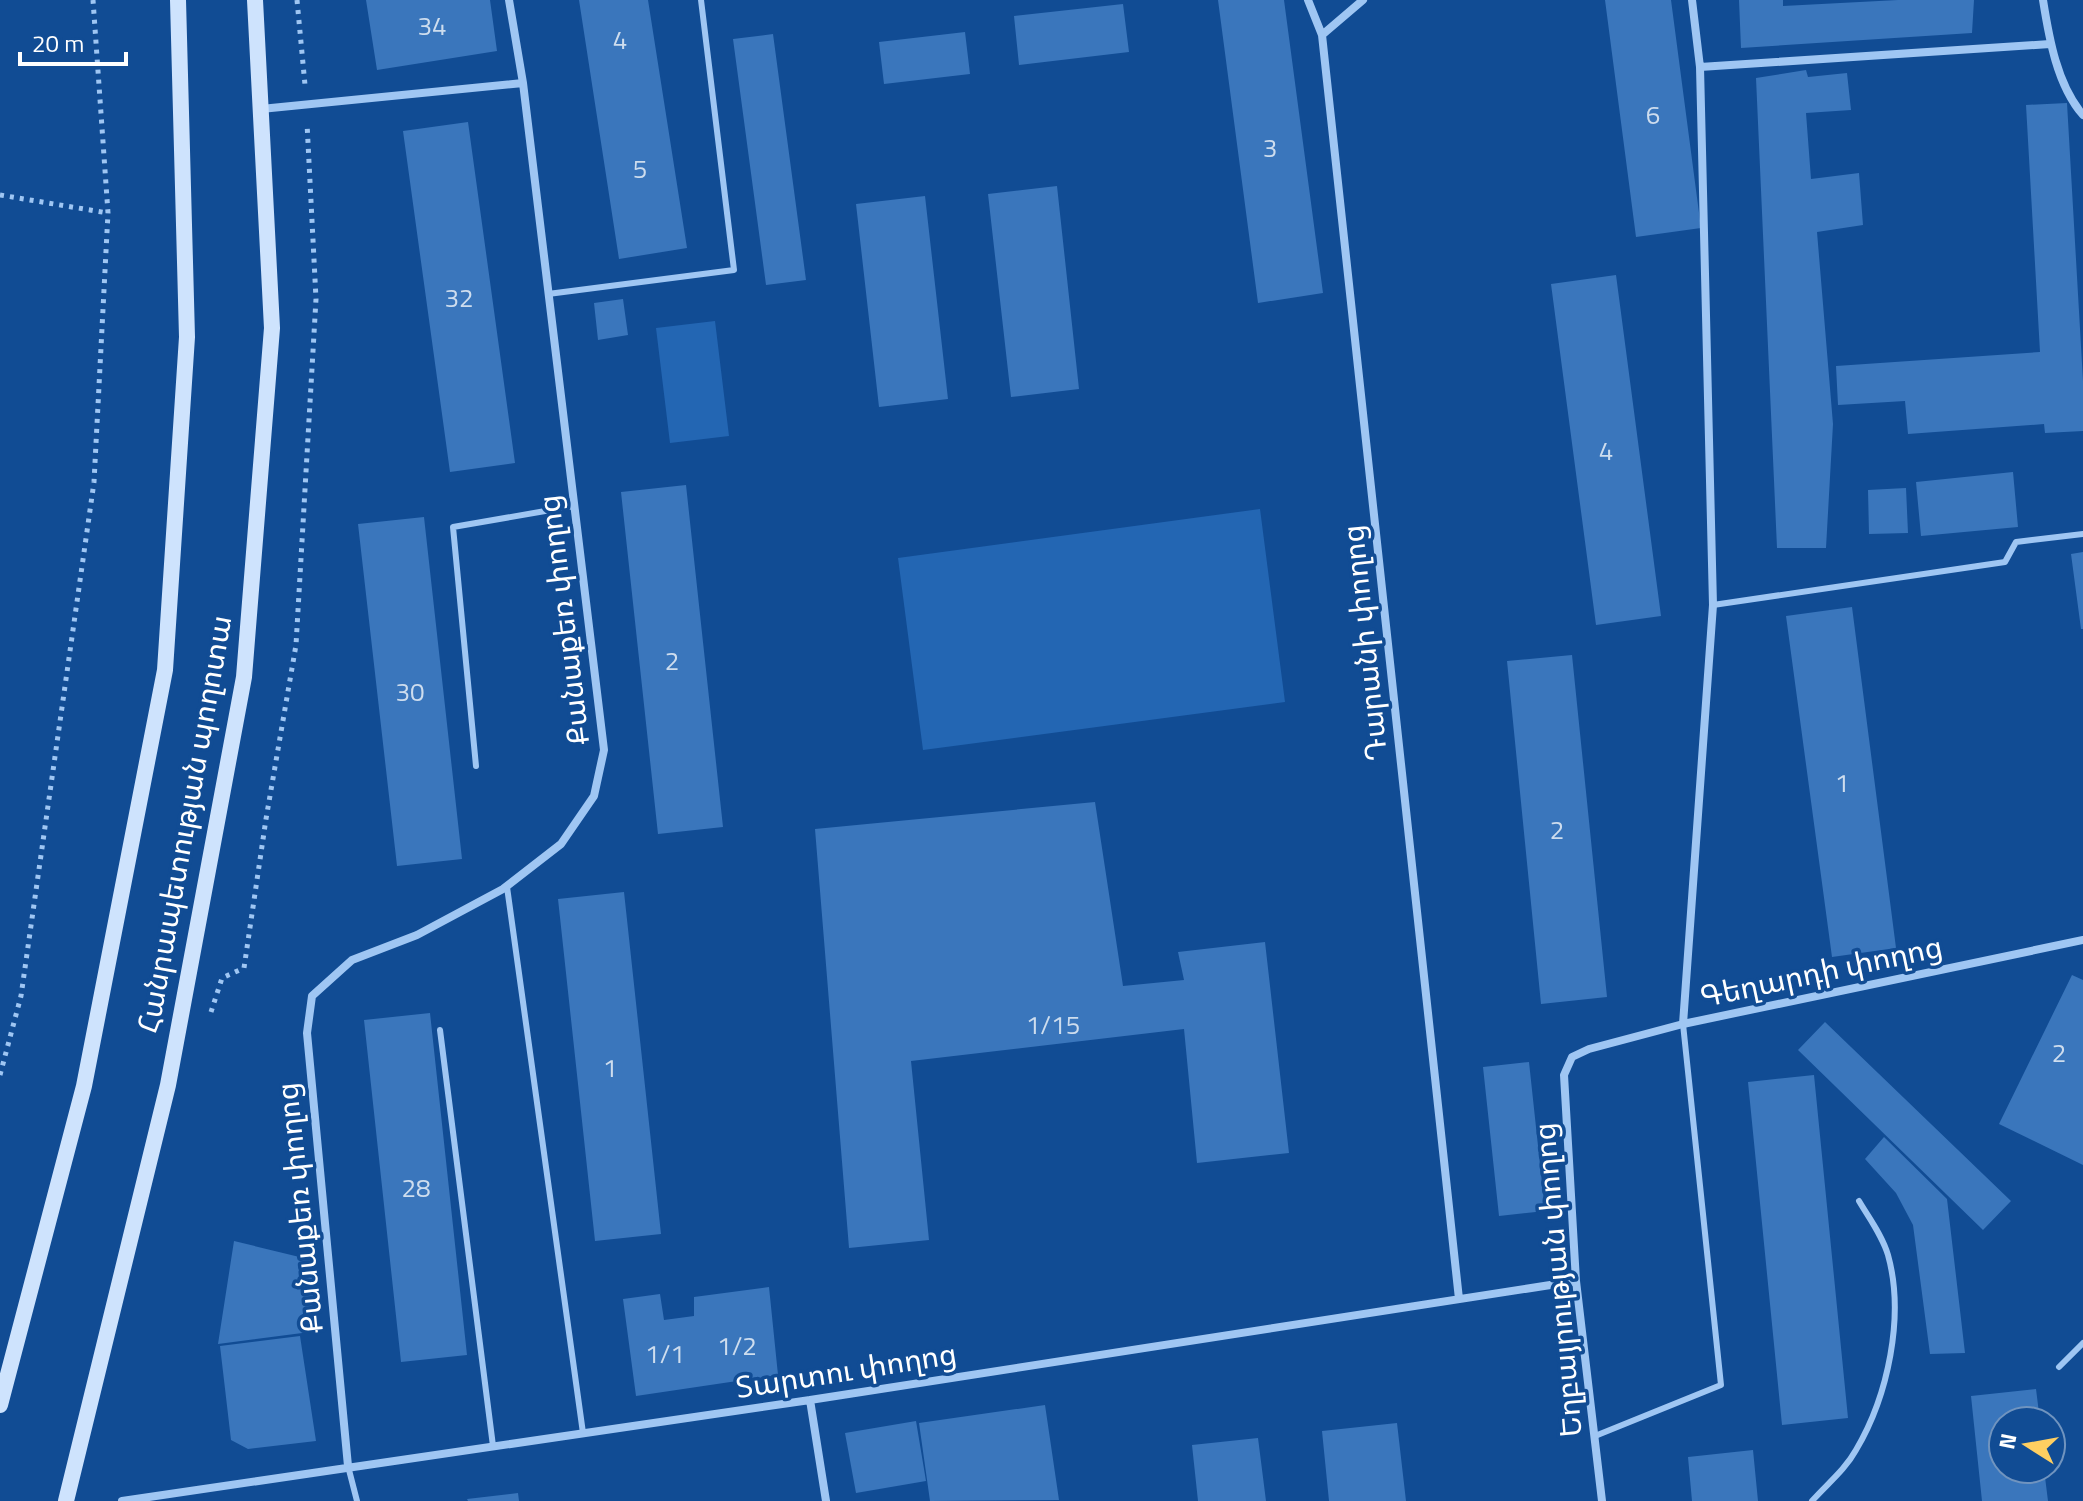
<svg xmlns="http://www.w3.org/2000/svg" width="2083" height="1501" font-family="'Titillium Web','Noto Sans Armenian',sans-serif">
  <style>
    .green { fill: #2366b3 }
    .building { fill: #3a76bc }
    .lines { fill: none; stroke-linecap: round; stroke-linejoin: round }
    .path { stroke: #9fc6f3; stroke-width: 5; stroke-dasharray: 4 6; stroke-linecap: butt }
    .service { stroke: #9fc6f3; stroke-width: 6 }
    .minor { stroke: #9fc6f3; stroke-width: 8 }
    .secondary { stroke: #cee3fd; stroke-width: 16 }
    .labels { text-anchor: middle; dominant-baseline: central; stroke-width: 7; stroke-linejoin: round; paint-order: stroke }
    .number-label { font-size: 26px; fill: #ceddee }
    .street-label { font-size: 30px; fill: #fff; stroke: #114c94 }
  </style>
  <rect width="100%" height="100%" fill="#114c94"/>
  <path class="green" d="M715,321L729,436L670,443L656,328Z
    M1260,509L1285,702L923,750L898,558Z"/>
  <path class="building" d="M366,0H490L497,51L377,70Z
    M579,0H648L687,248L619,259Z
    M1218,0H1284L1323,293L1258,303Z
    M1605,0H1671L1701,228L1636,237Z
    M1739,0H1783V6L1898,0H1974L1972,33L1741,48Z
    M1123,4L1129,52L1019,65L1014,16Z
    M965,32L970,74L884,84L879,42Z
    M773,34L806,280L766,285L733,39Z
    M1806,70L1808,77L1847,73L1851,110L1806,113L1811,179L1859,173L1863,225L1817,232L1833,424L1826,548H1777L1756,78Z
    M2067,103L2083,381V431L2045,433L2044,424L1908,434L1905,401L1838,405L1836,366L2040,352L2026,105Z
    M468,122L515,463L450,472L403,131Z
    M1057,186L1079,389L1011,397L988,194Z
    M925,196L948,399L879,407L856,204Z
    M1616,275L1661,616L1596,625L1551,284Z
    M623,299L628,335L598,340L594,303Z
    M2013,472L2018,527L1921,536L1916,482Z
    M686,485L723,827L658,834L621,492Z
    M1906,488L1908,533L1869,534L1868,490Z
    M424,517L462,859L397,866L358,524Z
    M2083,552V629H2081L2071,554Z
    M1852,607L1896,948L1832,957L1786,616Z
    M1572,655L1607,997L1541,1004L1507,661Z
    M1095,802L1123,986L1184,980L1178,952L1265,942L1289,1153L1197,1163L1184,1029L911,1061L929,1240L849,1248L815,829Z
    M624,892L661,1234L595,1241L558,899Z
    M2072,975L2083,980V1165L1999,1124Z
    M430,1013L467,1355L401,1362L364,1020Z
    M1825,1022L2011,1201L1983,1230L1798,1050Z
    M1529,1062L1545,1211L1499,1216L1483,1067Z
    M1814,1075L1848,1418L1782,1425L1748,1082Z
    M1884,1137L1947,1199L1965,1353L1930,1354L1913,1225L1896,1193L1865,1159Z
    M234,1241L316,1261L310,1332L218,1344Z
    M769,1287L778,1375L636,1396L623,1299L660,1294L664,1320L694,1316V1297Z
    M300,1336L316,1441L248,1449L231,1440L220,1346Z
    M2036,1389L2040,1421H2003V1469H2044L2048,1501H1982L1971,1396Z
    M1045,1405L1059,1500L930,1501L919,1423Z
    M916,1421L926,1481L856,1493L845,1433Z
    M1397,1423L1406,1501H1329L1322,1431Z
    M1258,1438L1266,1501H1198L1192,1445Z
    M1753,1450L1758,1501H1692L1688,1457Z
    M518,1493L519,1501H468L467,1499Z"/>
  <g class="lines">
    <path class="path" d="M297,0L305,85
      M0,195L108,213
      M211,1012L222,978L244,968L266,819L296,645L316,299L307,123
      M0,1075L21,996L94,482L108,213L93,0"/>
    <path class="service" d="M548,294L734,270L701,0
      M1713,605L2005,562L2016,542L2083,534
      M476,766L453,527L574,506
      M507,887L583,1433
      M440,1030L493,1446
      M2059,1367L2083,1343
      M1595,1436L1721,1385L1683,1024
      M348,1466L357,1501
      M1812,1501C1827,1484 1845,1470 1856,1450C1888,1396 1905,1316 1888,1255C1882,1235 1869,1218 1859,1201"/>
    <path class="minor" d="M1308,0L1322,35
      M1363,0L1322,35L1459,1299
      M2043,0C2049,38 2057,85 2083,115
      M1700,67L2050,44
      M261,109L523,83
      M1683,1024L1713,605L1700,67L1692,0
      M810,1400L826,1501
      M348,1466L307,1033L312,996L352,960L417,935L503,889L561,844L594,796L604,750L523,83L509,0
      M122,1501L810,1400L1576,1281
      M1602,1501L1576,1281L1564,1075L1572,1057L1589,1049L1683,1024L2083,940"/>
    <path class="secondary" d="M0,1405L84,1086L165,670L187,337L178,0
      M66,1501L168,1085L244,677L272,328L255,0"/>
  </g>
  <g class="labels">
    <g class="number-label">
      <text x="432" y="25">34</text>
      <text x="620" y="39">4</text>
      <text x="1653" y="114">6</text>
      <text x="1270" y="147">3</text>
      <text x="640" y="168">5</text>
      <text x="459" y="297">32</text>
      <text x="1606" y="450">4</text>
      <text x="672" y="660">2</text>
      <text x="410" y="691">30</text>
      <text x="1842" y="782">1</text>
      <text x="1557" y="829">2</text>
      <text x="1053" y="1024">1/15</text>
      <text x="2059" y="1052">2</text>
      <text x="610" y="1067">1</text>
      <text x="416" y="1187">28</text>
      <text x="737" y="1345">1/2</text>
      <text x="665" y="1353">1/1</text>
    </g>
    <g class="street-label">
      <text transform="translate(563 620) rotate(-97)">Քանաքեռ փողոց</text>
      <text transform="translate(1364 643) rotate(-96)">Դարանի փողոց</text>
      <text transform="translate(184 824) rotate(-80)">Հանրապետության պողոտա</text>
      <text transform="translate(1821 971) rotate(-12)">Գեղարդի փողոց</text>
      <text transform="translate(299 1208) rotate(-96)">Քանաքեռ փողոց</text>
      <text transform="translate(1557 1280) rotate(-95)">Եղբայրության փողոց</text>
      <text transform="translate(846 1370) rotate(-9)">Տարտու փողոց</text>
    </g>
  </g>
  <g transform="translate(2027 1445) rotate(281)"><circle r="38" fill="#114c94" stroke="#7094bf" stroke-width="2"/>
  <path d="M0-6L14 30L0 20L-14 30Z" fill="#ffcf61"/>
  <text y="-12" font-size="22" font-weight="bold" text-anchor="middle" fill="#ffffff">N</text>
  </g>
  <path d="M20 52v12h106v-12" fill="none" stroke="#ffffff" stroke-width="4"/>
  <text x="32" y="52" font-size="24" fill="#ffffff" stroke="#114c94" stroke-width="6" paint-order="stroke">20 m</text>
</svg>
